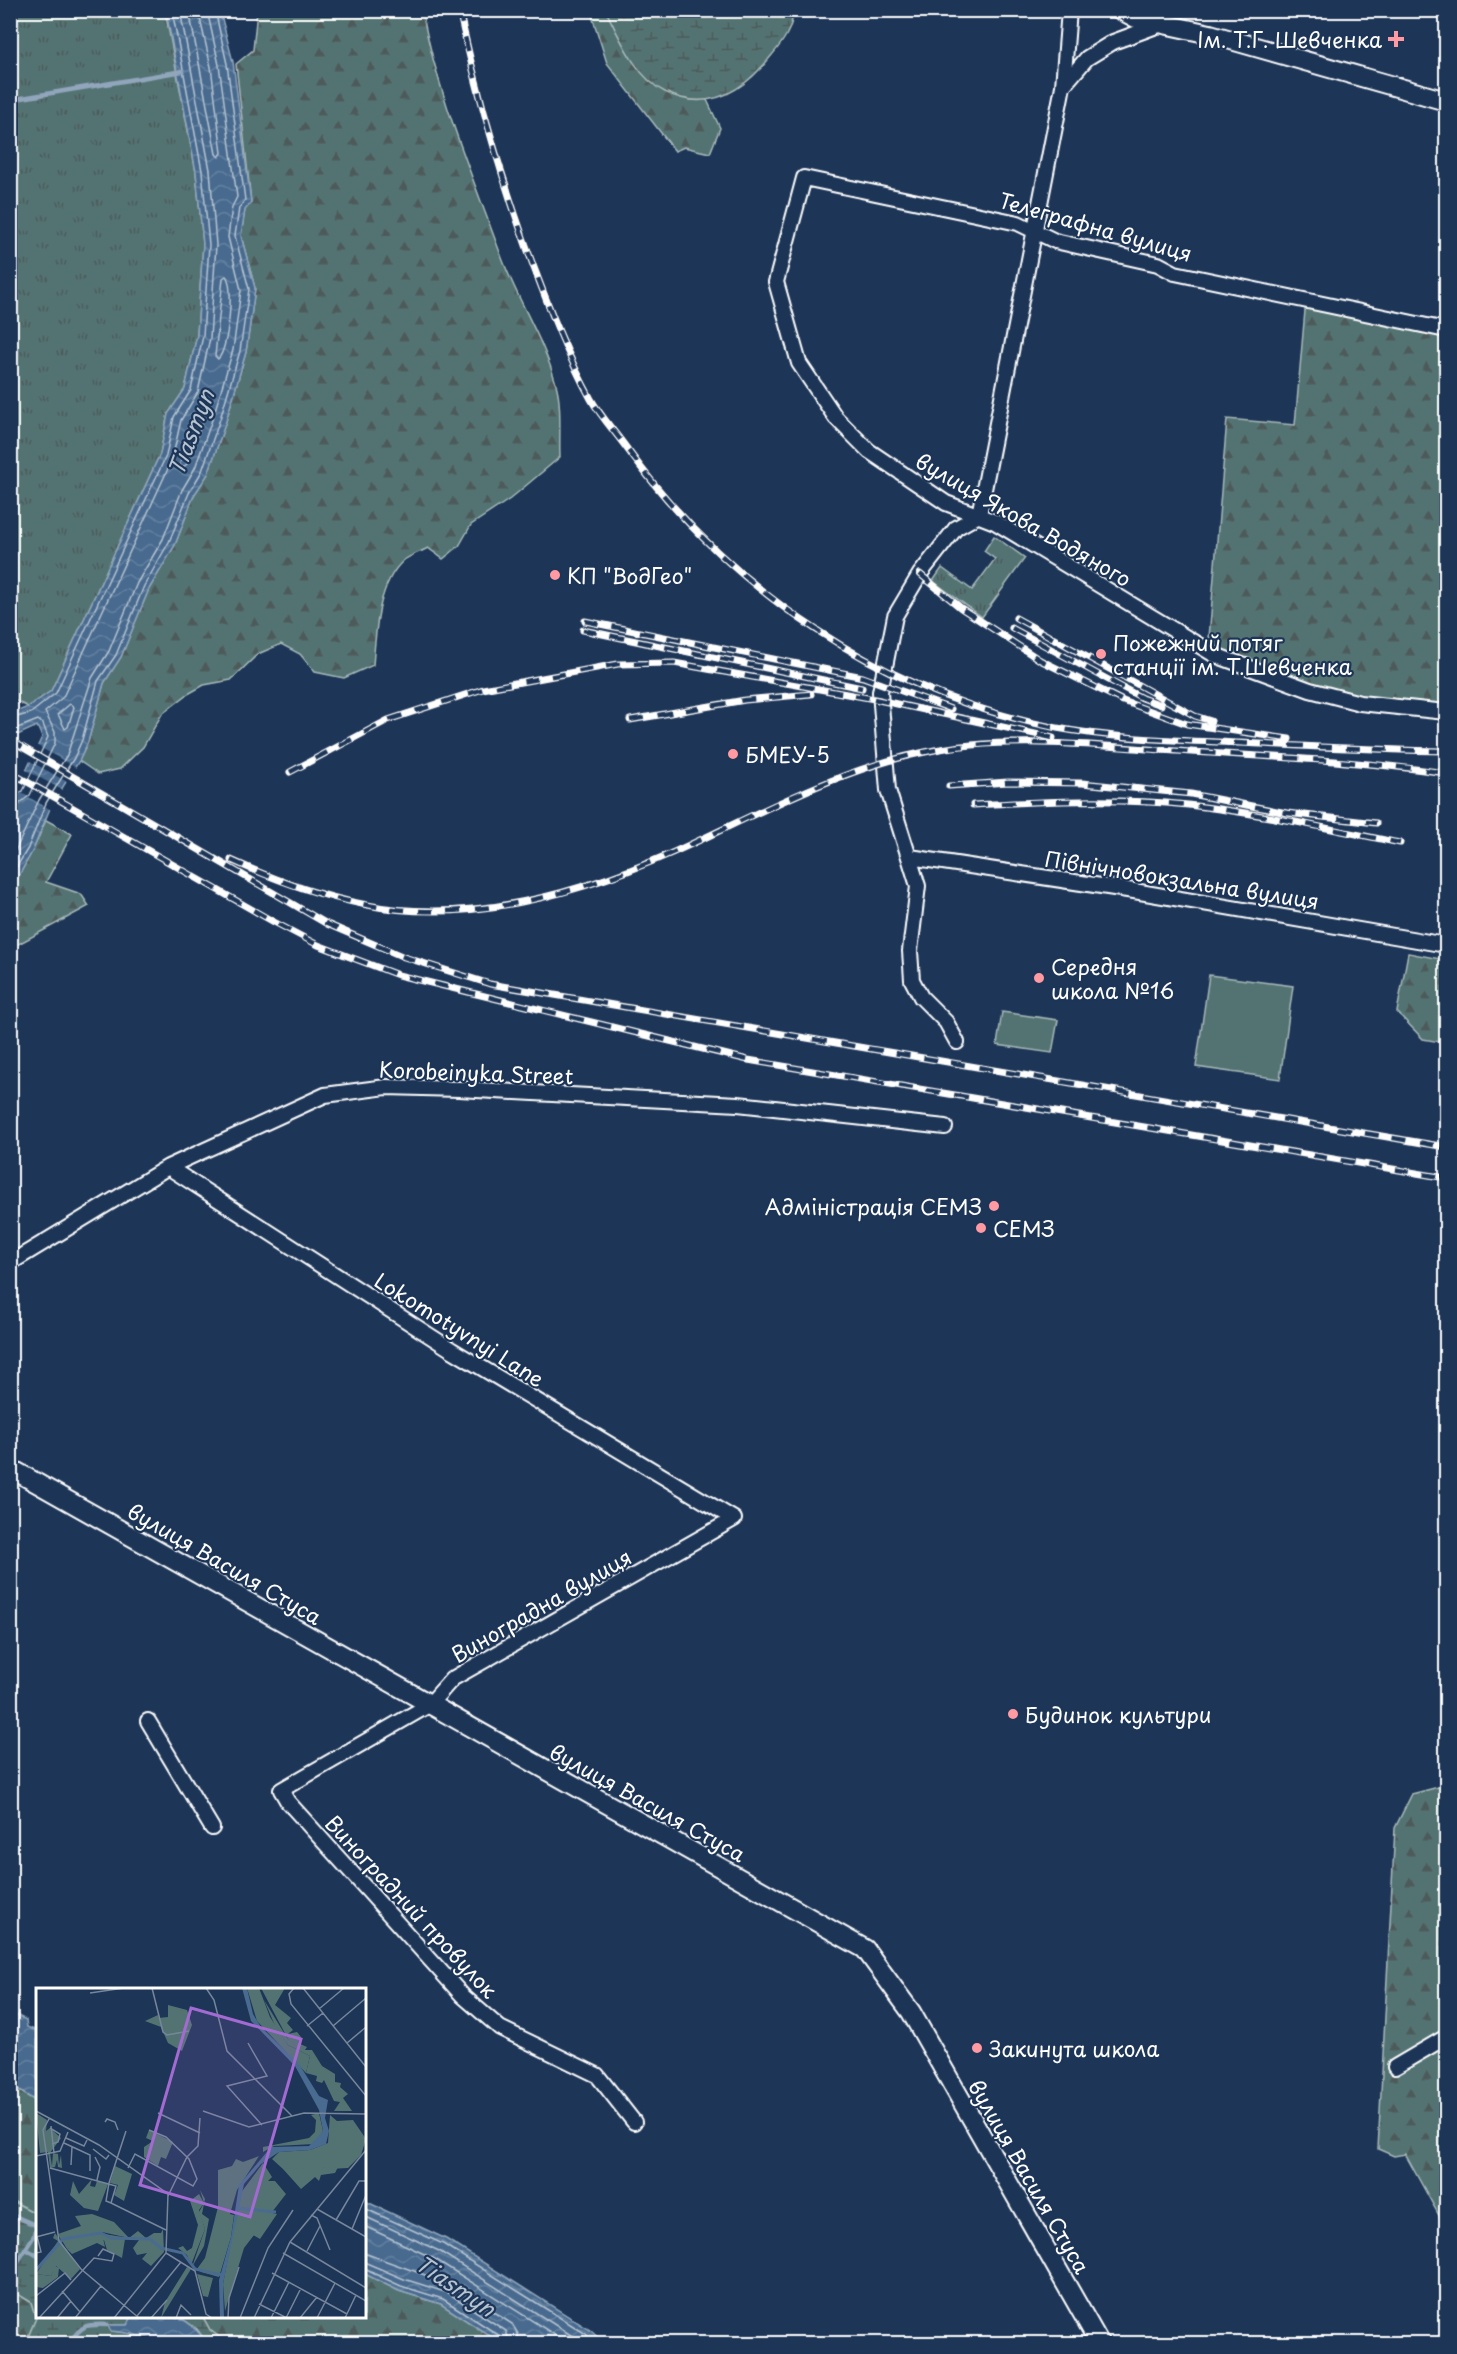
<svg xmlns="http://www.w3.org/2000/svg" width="1457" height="2354" font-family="'Playpen Sans',sans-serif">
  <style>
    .grass { fill: url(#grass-tufts); stroke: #a9b9b9; stroke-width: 1.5 }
    .forest { fill: url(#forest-firs); stroke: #a9b9b9; stroke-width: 1.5 }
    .wetland { fill: url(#wetland-marsh); stroke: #a9b9b9; stroke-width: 1.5 }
    .garden { fill: #537373; stroke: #a9b9b9; stroke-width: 1.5 }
    .water { fill: url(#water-waves); stroke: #91a6bc; stroke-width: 1.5 }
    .pier { fill: #1d3557 }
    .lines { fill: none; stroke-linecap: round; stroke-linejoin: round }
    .shore { stroke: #b6c4d2; stroke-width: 1.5 }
    .stream { stroke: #91a6bc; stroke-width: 4.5 }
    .street-casing { stroke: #fff; stroke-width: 18 }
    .secondary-casing { stroke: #fff; stroke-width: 22 }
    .street { stroke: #1d3557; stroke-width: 14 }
    .secondary { stroke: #1d3557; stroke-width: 18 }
    .rail-casing { stroke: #fff; stroke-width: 7 }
    .rail { stroke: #1d3557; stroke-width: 4.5; stroke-dasharray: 14; stroke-linecap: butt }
    .poi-dot { fill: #ff9aa2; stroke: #1d3557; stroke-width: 2 }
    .labels { text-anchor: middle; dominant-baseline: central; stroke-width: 4.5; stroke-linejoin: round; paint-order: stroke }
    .poi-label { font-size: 21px; fill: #fff; stroke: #1d3557; text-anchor: start }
    .street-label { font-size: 21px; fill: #fff; stroke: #1d3557 }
    .water-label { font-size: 22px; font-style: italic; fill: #b6c4d2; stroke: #1d3557 }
    .inset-river { fill: none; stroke: #486b8f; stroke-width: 3 }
    .inset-road { fill: none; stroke: #77869a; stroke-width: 1.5 }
    .view { fill: #a36bd2; fill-opacity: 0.15; stroke: #a36bd2; stroke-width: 3 }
    .inset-edge { fill: none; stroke: #fff; stroke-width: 3 }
  </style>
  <defs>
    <pattern id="grass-tufts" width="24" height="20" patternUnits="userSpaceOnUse" patternTransform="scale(1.5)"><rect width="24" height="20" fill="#537373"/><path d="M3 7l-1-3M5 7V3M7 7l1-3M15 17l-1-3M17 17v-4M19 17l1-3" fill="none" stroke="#4e5a5a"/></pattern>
    <pattern id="forest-firs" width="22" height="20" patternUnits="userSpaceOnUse" patternTransform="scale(1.5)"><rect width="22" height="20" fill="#537373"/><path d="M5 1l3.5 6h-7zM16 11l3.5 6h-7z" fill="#4e5a5a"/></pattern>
    <pattern id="wetland-marsh" width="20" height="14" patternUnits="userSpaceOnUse" patternTransform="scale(1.5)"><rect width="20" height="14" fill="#537373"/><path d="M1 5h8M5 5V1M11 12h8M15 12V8" fill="none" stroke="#4e5a5a"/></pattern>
    <pattern id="water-waves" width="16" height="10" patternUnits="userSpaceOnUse" patternTransform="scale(1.5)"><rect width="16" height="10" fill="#486b8f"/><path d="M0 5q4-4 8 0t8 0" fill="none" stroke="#6381a0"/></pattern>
  </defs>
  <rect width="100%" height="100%" fill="#1d3557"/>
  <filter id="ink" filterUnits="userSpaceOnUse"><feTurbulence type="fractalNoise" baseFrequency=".0167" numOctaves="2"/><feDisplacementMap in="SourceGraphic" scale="12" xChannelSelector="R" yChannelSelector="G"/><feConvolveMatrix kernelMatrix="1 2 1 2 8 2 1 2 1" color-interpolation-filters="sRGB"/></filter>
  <g filter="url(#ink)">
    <path class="grass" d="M10,11H165L196,172L203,244L197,335L185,389L168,414L160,454L51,691L28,707L10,698Z
      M994,536L1025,558L982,617L933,581L942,568L972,590L995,559L984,551Z"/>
    <path class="forest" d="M257,11H422C438,95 473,178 502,258C518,301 544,340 556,384C562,406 559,435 560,457L510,499L471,525L459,546L443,559L428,548C421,552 410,555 403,561C377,585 376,632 373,665L344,678L315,672L300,654L281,644L258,654L231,680L204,685L188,694L162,714L143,747L120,769L98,774L79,761L88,742L104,683L121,657L149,589L175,545L194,495L208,474L226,421L246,352L255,288L241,236L245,209L251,202L236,64L253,50Z
      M594,11H606C634,64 642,93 707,100L720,128L710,153L684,147L675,151L607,63L592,16Z
      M1306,299L1446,330V712L1360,703L1208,650L1227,419L1295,425Z
      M46,820L72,834L46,882L81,894L89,906L11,948V890L33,850Z
      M1408,953L1446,960V1037L1441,1036L1440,1042L1423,1039L1397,1012Z
      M1446,1785V2228L1405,2154L1394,2156L1378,2149L1395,1828L1412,1794Z
      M10,2085L37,2102V2214L11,2200Z
      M365,2274L399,2291L441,2304L501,2343H227L210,2330L203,2317L364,2316Z
      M10,2290L31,2302L36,2318L28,2337V2343H11Z"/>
    <path class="wetland" d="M606,11H793C793,28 783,42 772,55C745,90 710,114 665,92C636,78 620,38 606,11Z
      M10,2200L37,2214L38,2316L132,2317L127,2325H108L111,2331C131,2332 151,2337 169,2343H28V2337L36,2318L31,2302L11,2290Z
      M180,2317H203L210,2330L227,2343H207L197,2329Z"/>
    <path class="garden" d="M1209,975L1293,986L1280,1079L1196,1067Z
      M1002,1012L1058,1020L1052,1053L997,1045Z"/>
    <path class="water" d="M166,11H220L233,62L251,203L245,210L241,236L255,288L246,352L226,421L208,474L194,495L175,545L149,589L121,657L104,683L88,742L79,761L51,806L33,850L11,890V793L18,788L42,737L37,726L11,738V714L28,707L51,691L160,454L168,414L185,389L197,335L203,244L196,172Z
      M10,2012L26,2020L27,2027L37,2031V2102L11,2085Z
      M365,2201L446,2239L590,2330L604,2343H501L441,2304L399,2291L365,2274Z
      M132,2317C172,2316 182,2309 207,2343C195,2344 180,2346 168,2343C148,2339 131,2332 111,2331L107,2325H127Z"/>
    <path class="pier" d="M36,745L78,769L69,783L28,760Z
      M24,769L64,791L53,811L13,788Z"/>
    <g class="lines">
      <path class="shore" d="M189,10L216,154L219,157L222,153L211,67L198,10
        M226,276C235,286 228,351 218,359L215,356L223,278Z
        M205,404V414L187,464L182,468L180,464L189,423L201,405Z
        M70,704L74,707L68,727L65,729L58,714Z
        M10,719L31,713L56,693L166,456L174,417L191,390L203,336L209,245L202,171L172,10
        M10,731L38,720L43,724L48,737L23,791L10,798
        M10,806L19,804L30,795L55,743V732L45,712L63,697L172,460L181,420L198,392L210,338L216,245L210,170L180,10
        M10,862L39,800L67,755L92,678L109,651L137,583L163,539L182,490L195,468L213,417L233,350L241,290L228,237L232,207L237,197L219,65L207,10
        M10,878L28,848L46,803L74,758L82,740L98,681L116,655L144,586L169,542L189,493L202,471L220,419L240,351L249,289L235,236L239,208L245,200L227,64L215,10
        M364,2208L443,2244L586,2334L595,2344
        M364,2216L439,2251L585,2344
        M364,2226L435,2259L569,2344
        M364,2253L450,2284L512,2324L518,2334L519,2344
        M364,2262L404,2279L448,2293L506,2331L510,2344
        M364,2269L401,2286L443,2299L500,2336L503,2344"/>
      <path class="stream" d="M10,100L183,71
        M10,2214L35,2225
        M26,2249L38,2256
        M10,2274L35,2234L38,2222
        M68,2344C82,2325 85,2324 107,2325"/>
      <defs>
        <path id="street" d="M1063,86L1087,58L1113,42L1162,24
          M1446,330L1175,273L1158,264L1055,241L1018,223L804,178L776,282L799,363L836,418L869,451L946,503L995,522L1215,655L1310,690L1360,703L1446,712
          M910,857L1134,891L1446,945
          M957,1042L946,1022L921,997L912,980L910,951L918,886L888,790L880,692L895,616L920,574L956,528L979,515L1063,86L1069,10
          M168,1167L452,1350L734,1519L452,1679L429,1705L281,1790L288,1802L463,1996L500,2028L597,2075L634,2122
          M10,1263L168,1167L325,1095L386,1087L459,1089L738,1104L945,1127
          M148,1721L212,1828
          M1395,2067L1446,2037"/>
        <path id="secondary" d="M1121,10L1136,18L1210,34L1446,101
          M10,1468L865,1949L911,2012L1100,2344"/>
      </defs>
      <use href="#street" class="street-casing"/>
      <use href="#secondary" class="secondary-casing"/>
      <use href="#street" class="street"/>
      <use href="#secondary" class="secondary"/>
      <defs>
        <path id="rail" d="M459,10C478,97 502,181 533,265C550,310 568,357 591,399C601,417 616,433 628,450C730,591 884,695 1057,728C1116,739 1177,740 1237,743C1307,746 1377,750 1446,751
          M920,574L961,608L1040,660L1123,701L1187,724L1289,739
          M1016,618L1195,716L1211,721
          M585,621L863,677L951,709
          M1012,628L1142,698L1161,705
          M583,630L862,688
          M874,699L1053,738
          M630,720L745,700L811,694
          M10,740L327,924L404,957L490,984L1446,1147
          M10,772L274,922L318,945L398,975L748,1060L1446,1178
          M290,772L388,720L483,689L618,664L674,663L880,700
          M949,786L1008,782L1082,783L1191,794L1287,813L1376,823
          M973,805C1044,801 1117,798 1188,805C1259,813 1330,829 1400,843
          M231,860C273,879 316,895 362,904C467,926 579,894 674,852C756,815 836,770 925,752C1007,735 1094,746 1176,751C1267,757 1357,760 1446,773"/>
      </defs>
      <use href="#rail" class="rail-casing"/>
      <use href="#rail" class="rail"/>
    </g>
  </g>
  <g class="poi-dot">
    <path d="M1393 30h6v6h6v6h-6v6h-6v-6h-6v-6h6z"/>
    <circle cx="555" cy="575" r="6"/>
    <circle cx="1101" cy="654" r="6"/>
    <circle cx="733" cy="754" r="6"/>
    <circle cx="1039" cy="978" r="6"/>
    <circle cx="994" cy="1206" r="6"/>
    <circle cx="981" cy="1228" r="6"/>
    <circle cx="1013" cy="1714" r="6"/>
    <circle cx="977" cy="2048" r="6"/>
  </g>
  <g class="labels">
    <g class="poi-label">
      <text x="1382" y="39" text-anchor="end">Ім. Т.Г. Шевченка</text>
      <text x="567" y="575">КП "ВодГео"</text>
      <text x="1113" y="642">Пожежний потяг<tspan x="1113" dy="24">станції ім. Т.Шевченка</tspan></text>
      <text x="745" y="754">БМЕУ-5</text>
      <text x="1051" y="966">Середня<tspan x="1051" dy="24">школа №16</tspan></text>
      <text x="982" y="1206" text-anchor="end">Адміністрація СЕМЗ</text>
      <text x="993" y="1228">СЕМЗ</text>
      <text x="1025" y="1714">Будинок культури</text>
      <text x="989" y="2048">Закинута школа</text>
    </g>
    <g class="street-label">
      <text transform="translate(1096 226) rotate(16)">Телеграфна вулиця</text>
      <text transform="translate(1024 519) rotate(30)">вулиця Якова Водяного</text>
      <text transform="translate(1182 879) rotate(9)">Північновокзальна вулиця</text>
      <text transform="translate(476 1072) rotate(2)">Korobeinyka Street</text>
      <text transform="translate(460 1329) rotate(32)">Lokomotyvnyi Lane</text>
      <text transform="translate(225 1563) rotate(30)">вулиця Василя Стуса</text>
      <text transform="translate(541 1605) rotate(-30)">Виноградна вулиця</text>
      <text transform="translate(648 1802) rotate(29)">вулиця Василя Стуса</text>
      <text transform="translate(412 1906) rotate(47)">Виноградний провулок</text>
      <text transform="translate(1030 2176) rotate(60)">вулиця Василя Стуса</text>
    </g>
    <g class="water-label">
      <text transform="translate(190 432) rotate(-69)">Tiasmyn</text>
      <text transform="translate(456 2285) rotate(34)">Tiasmyn</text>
    </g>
  </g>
  <g transform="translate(36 1988)">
    <rect width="330" height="330" fill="#1d3557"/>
    <path d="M0,125L11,132L10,143L14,140L25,150L14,165L16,178L17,165L22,166L23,177L25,167L26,180L22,179L21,172L19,179L14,180L12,164L4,165ZM294,127L301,133L317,132L330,151L325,167L312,180L255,183L247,181L236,171L243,164L274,162L292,155ZM227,175L236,189L232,193H239L250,206L208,260L189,323L187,296L204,206ZM19,245L44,281L35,291L20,278L15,288L0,286L22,253L17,250ZM65,245L89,251L86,270L71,262L68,252L31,261L22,246L27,251Z" fill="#537373"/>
    <path d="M211,0H223L234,29L252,57L274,68L270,85L221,33ZM132,17L151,22L156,37L146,63L132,55L125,39L109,33L122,27L123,30L132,29ZM283,125L287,143L279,156L238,158L227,164V159L273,150L279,144L280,132L275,127ZM113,142L137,154L130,171L125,169L122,178L108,169V159L117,153L110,150ZM223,168L201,202L194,226L198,227L195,249L183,289L165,284L161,281L169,270L182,219V182L196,178L200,171L207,174ZM79,178L96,186L88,213L78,207L82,197L74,195ZM56,191L54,198L59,199L61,193L72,196L62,223L48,220L34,207L37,193L43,206ZM164,202L169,211L166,226L173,231L168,258L156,279L169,241L163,224L168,215ZM127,241L128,264L115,278L106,271L111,265L101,267L97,260L103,252L75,250L61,245L93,250L102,243L110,250L118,245H125ZM61,248L67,250L69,259L61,255L36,266L31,261ZM19,278L23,280L22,289L7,300L0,299V286L15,288ZM151,279L155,281L125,330L129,314ZM161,286L177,290L172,309L167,308Z" fill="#537373"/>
    <path d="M225,0H249L239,17L255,30L251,35L257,42L252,46L261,44L265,49L262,55L271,59L269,62H276L286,78L299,86V94L305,95L304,99L312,106L307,110L316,123H298L304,114L298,113L288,92L286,95L280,93L281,88L270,85L274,68L252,57L240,40L228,12L253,53ZM302,179L299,185L285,187L283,193L279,189L265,201L247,181ZM163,206L168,215L163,222L169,241L155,277L151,267L142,260L147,258L151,263L156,260L162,237L154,213Z" fill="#537373"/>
    <path d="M232,224L241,226L224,251L217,247ZM56,226L78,234L93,250L66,244L25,252L22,246L45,238L39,228Z" fill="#537373"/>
    <path d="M206,0H211L217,26L225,39L263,76L283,108L292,112L289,130L293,143L290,156L274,162L243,164L225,176L208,196L187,296L188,330H184L183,292L195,249L203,197L235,159L273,158L287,143L283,122L259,78L215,33Z" fill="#486b8f"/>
    <path class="inset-river" d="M201,220L240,224M0,282L27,251L65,245L75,250L114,251L125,260L147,265L159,281L186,287"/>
    <path class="inset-road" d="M116,0L127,44L131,47L153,43M170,0L178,12L191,63L256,128M258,0L253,6L255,16L330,108M267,0L330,79M54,5L88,0M283,21L308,0M271,38L287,25M297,38L330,10M212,55L231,88L191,98L226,137M311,55L330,39M0,123L63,157L132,206L130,265L78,330M167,123L213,139L268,125L330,126M122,125L164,145M13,131L7,142L23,253L45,281L103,330M69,134L71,131L79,134L82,142M15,138L18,165M14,140L24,146L22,154L16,156M30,150L48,158L51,152M28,155L54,167V183M57,161L70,171L73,167M0,168L24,163L32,144M59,169L64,179L61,192M35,177L36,159M14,180L80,198L75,215M92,180L99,166L157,198L161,191L153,171L130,149L113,142M132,208L151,169L162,158L164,130M75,215L70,213L73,195L90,143M75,215L130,242M281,221L330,249M275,227L281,230L294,262M300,232L323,193H330M316,241L330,207M0,249L19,244M254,254L330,300M271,263L284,238M0,265L5,264L1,248M130,265L159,283L170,326L176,330M247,265L330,313M236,285L311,326M26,303L44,324M0,308L29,285L35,292M223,316L251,330M101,328L145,274M3,330L58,270L76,273L78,266L67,261L62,268M21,330L35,313M39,330L65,298M115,330L131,312M140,330L145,317L155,327M192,330L193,310L203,279M204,330L232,260L257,222M218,330L254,254L330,162M235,330L253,294M250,330L265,300M264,330L281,309M281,330L299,295M309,330L320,307"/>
    <path class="view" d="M155,20L265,51L214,229L104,197Z"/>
    <rect width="330" height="330" class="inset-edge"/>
  </g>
  <rect width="1457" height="2354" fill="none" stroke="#1d3557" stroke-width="36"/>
  <rect x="18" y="18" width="1421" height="2318" fill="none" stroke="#fff" stroke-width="2" filter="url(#ink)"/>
</svg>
